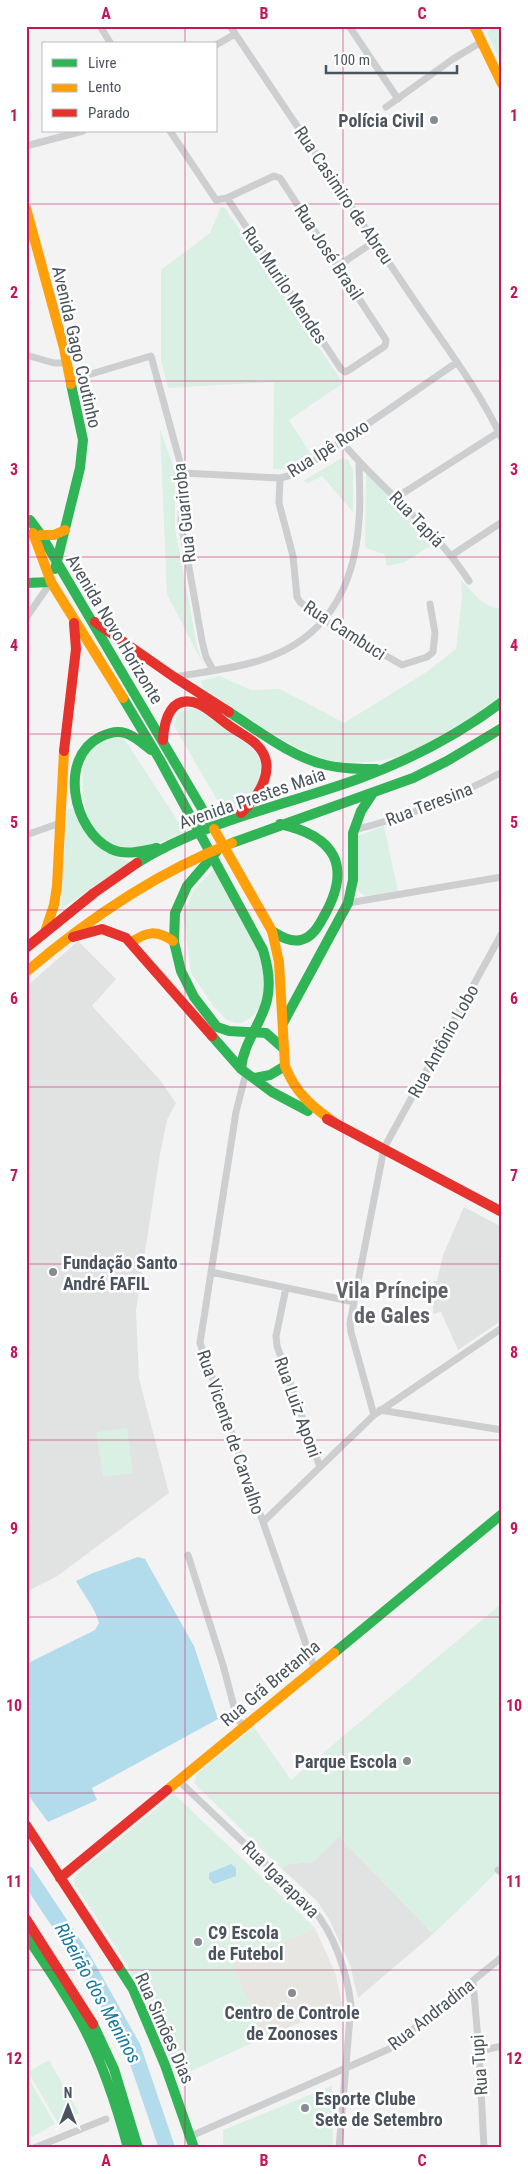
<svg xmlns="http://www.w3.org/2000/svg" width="528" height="2174" font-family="'Roboto Condensed',sans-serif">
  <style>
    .commercial { fill: #e7e6e2 }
    .education { fill: #e1e2e2 }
    .green { fill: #daf0e4 }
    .water { fill: #b2dceb }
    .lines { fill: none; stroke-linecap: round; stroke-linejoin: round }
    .river { stroke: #b2dceb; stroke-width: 16 }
    .street { stroke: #cdced0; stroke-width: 7 }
    .fast { stroke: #30b455; stroke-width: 10 }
    .slow { stroke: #ff9f0a; stroke-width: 10 }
    .jam { stroke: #e5322d; stroke-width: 10 }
    .grid { fill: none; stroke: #c2185b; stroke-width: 1; stroke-opacity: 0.55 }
    .poi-dot { fill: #868c92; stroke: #fff; stroke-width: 2 }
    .labels { text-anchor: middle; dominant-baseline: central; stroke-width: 5; stroke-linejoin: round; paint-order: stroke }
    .poi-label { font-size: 18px; font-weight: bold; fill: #4b545e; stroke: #fff; text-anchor: start }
    .street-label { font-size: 18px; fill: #4b545e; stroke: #fff }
    .water-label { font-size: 19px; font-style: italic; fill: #187b9e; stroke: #fff }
    .district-label { font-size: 22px; font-weight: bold; fill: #5f6267; stroke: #fff }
    .neatline { fill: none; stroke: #c2185b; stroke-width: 2 }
    .grid-label { font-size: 16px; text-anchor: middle; font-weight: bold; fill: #c2185b }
  </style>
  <rect width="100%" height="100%" fill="#f3f3f3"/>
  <path class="commercial" d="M315,1928L336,1975L342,2005L263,2038L232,1963Z"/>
  <path class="education" d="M78,941L116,979L92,1006L160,1080L176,1103L167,1120L160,1154L136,1311L139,1379L169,1493L56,1577L26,1592V987Z
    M464,1207L502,1227V1320L458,1350L441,1312L433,1314L434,1281H437L443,1255Z
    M339,1836L433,1934L358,1998L350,1965L330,1921L317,1901L281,1868L289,1864L313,1862Z"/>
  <path class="green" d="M492,26H502V65L487,33Z
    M221,207L225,208L343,383L289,420L312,456L291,469H273L274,382L168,388L161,360V270L210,233Z
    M160,429L175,471V528L197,646L203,664L167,594Z
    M342,458L348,460L353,470V512L322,476L308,483L303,481Z
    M366,472L435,543L405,562L387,566L384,554L368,549L365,546Z
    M461,580C472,591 485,610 502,608V697C484,713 462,723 441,735C425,744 407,755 389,759C371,763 346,764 328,760C289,749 238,710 203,688L201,681L220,676L251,690L280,689L344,723L425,673L456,649L462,597Z
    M188,708L198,709L251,747L257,754L261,763L262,776L247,804L226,815L174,726L178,713Z
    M123,737L185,832C170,838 154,846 138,848C124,849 105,843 96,832C82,815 75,760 94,746C103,739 113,738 123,737Z
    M73,808C86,840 98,851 131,862L61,909L67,810Z
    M384,826L398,891L365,896L357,890L358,836Z
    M214,869L263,957L264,1001L253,1016L242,1023H236L227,1020L214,1007L191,973L183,914L195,888Z
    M127,1428L133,1473L103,1477L96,1432Z
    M502,1603V1866L476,1893L433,1934L339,1837L313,1862L289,1864L281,1868L194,1783L197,1774L254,1727L291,1780Z
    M174,1794L315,1928L232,1963L263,2038L176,2078C166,2050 157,2022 144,1996C124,1957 99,1921 75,1885L74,1879L77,1874Z
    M49,2060L79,2113L59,2125L28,2072Z
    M26,2074L55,2124L32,2137L26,2127Z
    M332,2086L333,2148H223V2130Z"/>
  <path class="water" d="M138,1557L145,1559L194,1646L218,1719L92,1788L97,1800L48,1822L26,1792V1664L95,1630L99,1623C95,1608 84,1595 76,1581L93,1573Z
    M231,1864L236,1868V1876L214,1884L209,1879V1873Z"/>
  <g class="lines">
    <path class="river" d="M26,1873L82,1957L133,2048L167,2148"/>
    <path class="street" d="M100,26L111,44
      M230,26C290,115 349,203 408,291C440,339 478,387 502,439
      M349,26L398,99
      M216,45L235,34
      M386,107L453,59L483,41
      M170,131L216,200L227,198L274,176L280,178L386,340L385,346L349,370L345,372L341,369L227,198
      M26,146L83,131
      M338,266L375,241
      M26,355L54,363H67
      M71,380L151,356L183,473L181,522L202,641L206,657L213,670
      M342,442C382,491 434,526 469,581
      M183,473L280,478L288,476L301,470L456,363
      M280,478L279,503L293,556L297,597L300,602L324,620L402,665L427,657L433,652L435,633L430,604
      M397,497L499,432
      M452,555L502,522
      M26,618L51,582
      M174,677C203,672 233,669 261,660C327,639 355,586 359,520C361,501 359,481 359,462
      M354,830C407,817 454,798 502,772
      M26,835L60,823
      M348,903L502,877
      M246,1073L236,1112L200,1343L314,1667
      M211,1272L354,1302
      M286,1288L276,1336L277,1346L320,1467
      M380,1410L502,1430
      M374,1415L351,1332L350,1323L384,1148L502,933
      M263,1522L374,1415L502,1328
      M188,1555L223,1665L237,1718L243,1726
      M179,1781L312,1908C334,1933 347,1972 351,2005L339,2148
      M498,1870L502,1873
      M473,1982L479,2051L484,2148
      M479,2051L502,2046
      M191,2136L389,2049L502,1957
      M34,2148L106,2119"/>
    <path class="fast" d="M30,520L41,535L214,829
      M55,569L80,468L83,440L71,384
      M26,583L51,582
      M123,698L160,760L263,950C268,966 271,983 267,1000C261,1025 243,1043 241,1069
      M229,712C259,731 291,757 326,765C343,769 359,769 376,769
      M151,750C143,744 135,736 125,733C116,730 108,733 100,737C58,758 73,831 111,849C125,856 143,851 157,848
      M232,843L413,778L447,761L502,728
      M217,851L187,886L175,913L174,942L181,971L194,997L217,1027L229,1031L266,1033L283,1048
      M137,863C205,821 283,806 358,779C410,760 458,735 502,702
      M272,931C281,937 290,942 301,940C313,937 319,925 324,916C353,865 334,836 280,824
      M283,1023L348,903L353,880V833L361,811L373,793
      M212,1036L241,1069L272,1092L308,1111
      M254,1078L270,1075L285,1066
      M334,1653L502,1514
      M26,1936C47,1966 68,1997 85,2030C104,2067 117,2107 128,2148
      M118,1966L133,1989L165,2065L194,2148
      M93,2024L114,2069L138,2148"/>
    <path class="slow" d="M474,26L502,84
      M26,208L64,348L71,384
      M33,533L51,582L123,698
      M41,535H54L65,530
      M214,829L272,931L279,962L285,1066C295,1092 311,1106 334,1122
      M45,932L54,905L57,886L64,751
      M131,943C146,931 157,930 173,941
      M26,972C88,919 155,873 232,843
      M167,1790L334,1653"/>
    <path class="jam" d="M95,622L174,677L229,712
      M163,740C164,720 171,693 199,704C209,709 218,717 227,724C236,731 247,736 256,744C279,766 260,795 241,813
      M64,751L76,649L74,623
      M73,937L102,929L126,938L212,1036
      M26,948L94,893L137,863
      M327,1119L502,1212
      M26,1825L118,1966
      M60,1878L167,1790
      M26,1919L93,2024"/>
  </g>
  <path class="grid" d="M185,26V44M343,26V2148M185,131V2148M26,204H502M26,381H502M26,557H502M26,734H502M26,910H502M26,1087H502M26,1264H502M26,1440H502M26,1617H502M26,1793H502M26,1970H502"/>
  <g class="poi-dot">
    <circle cx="434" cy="120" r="5"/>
    <circle cx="53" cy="1272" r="5"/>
    <circle cx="407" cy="1761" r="5"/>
    <circle cx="198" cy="1942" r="5"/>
    <circle cx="292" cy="1993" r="5"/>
    <circle cx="305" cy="2108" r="5"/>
  </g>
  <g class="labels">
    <g class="poi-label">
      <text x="424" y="120" text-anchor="end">Polícia Civil</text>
      <text x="63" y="1262">Fundação Santo<tspan x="63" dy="21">André FAFIL</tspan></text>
      <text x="397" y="1761" text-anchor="end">Parque Escola</text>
      <text x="208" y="1932">C9 Escola<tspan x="208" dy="21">de Futebol</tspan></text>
      <text x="292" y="2012" text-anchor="middle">Centro de Controle<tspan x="292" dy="21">de Zoonoses</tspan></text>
      <text x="315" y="2098">Esporte Clube<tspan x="315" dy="21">Sete de Setembro</tspan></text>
    </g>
    <g class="street-label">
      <text transform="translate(344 195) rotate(56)">Rua Casimiro de Abreu</text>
      <text transform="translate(329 252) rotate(57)">Rua José Brasil</text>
      <text transform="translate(285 285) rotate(56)">Rua Murilo Mendes</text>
      <text transform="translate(77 347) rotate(77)">Avenida Gago Coutinho</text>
      <text transform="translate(328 448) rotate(-32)">Rua Ipê Roxo</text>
      <text transform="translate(184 513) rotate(-96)">Rua Guariroba</text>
      <text transform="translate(417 519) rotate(46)">Rua Tapiá</text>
      <text transform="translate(115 629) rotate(59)">Avenida Novo Horizonte</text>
      <text transform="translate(345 630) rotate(33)">Rua Cambuci</text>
      <text transform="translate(252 798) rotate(-19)">Avenida Prestes Maia</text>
      <text transform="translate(429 804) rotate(-21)">Rua Teresina</text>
      <text transform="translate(443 1041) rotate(-61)">Rua Antônio Lobo</text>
      <text transform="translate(298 1407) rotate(70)">Rua Luiz Aponi</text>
      <text transform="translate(231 1432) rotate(71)">Rua Vicente de Carvalho</text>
      <text transform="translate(270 1683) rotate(-40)">Rua Grã Bretanha</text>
      <text transform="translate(281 1879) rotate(45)">Rua Igarapava</text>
      <text transform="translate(431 2014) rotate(-38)">Rua Andradina</text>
      <text transform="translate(165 2028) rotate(66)">Rua Simões Dias</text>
      <text transform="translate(479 2065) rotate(-94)">Rua Tupi</text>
    </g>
    <g class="water-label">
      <text transform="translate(98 1993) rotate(61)">Ribeirão dos Meninos</text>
    </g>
    <g class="district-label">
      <text x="392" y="1290">Vila Príncipe<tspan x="392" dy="25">de Gales</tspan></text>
    </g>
  </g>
  <rect width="528" height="2174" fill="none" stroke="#ffffff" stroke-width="55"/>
  <rect x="42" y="42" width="175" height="90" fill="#ffffff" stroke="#b7bbbf"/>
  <rect x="52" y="59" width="25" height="8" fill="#30b455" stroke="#b7bbbf"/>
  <text x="88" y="68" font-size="15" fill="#4b545e">Livre</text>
  <rect x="52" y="84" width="25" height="8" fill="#ff9f0a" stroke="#b7bbbf"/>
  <text x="88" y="92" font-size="15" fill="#4b545e">Lento</text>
  <rect x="52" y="109" width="25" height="8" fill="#e5322d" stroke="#b7bbbf"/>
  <text x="88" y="118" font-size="15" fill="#4b545e">Parado</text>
  <g transform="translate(68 2106)" stroke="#ffffff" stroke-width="4" paint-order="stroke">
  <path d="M0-4L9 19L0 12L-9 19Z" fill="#4b545e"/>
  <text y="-8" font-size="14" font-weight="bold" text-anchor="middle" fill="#4b545e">N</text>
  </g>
  <path d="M326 65v8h131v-8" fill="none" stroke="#4b545e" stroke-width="2.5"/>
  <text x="333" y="65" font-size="15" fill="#4b545e" stroke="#ffffff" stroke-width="4" paint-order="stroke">100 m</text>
  <rect x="28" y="28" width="472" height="2118" class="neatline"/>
  <g class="grid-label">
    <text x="106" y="19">A</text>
    <text x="264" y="19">B</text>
    <text x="422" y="19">C</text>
    <text x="14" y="121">1</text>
    <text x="514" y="121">1</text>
    <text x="14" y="298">2</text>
    <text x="514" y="298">2</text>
    <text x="14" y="475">3</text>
    <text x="514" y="475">3</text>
    <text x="14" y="651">4</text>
    <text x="514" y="651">4</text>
    <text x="14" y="828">5</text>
    <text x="514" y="828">5</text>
    <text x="14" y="1004">6</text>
    <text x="514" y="1004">6</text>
    <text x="14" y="1181">7</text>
    <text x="514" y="1181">7</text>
    <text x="14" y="1358">8</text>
    <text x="514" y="1358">8</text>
    <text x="14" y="1534">9</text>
    <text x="514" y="1534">9</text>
    <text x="14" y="1711">10</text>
    <text x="514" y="1711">10</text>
    <text x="14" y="1887">11</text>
    <text x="514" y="1887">11</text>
    <text x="14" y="2064">12</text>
    <text x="514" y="2064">12</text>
    <text x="106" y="2166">A</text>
    <text x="264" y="2166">B</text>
    <text x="422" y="2166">C</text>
  </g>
</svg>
